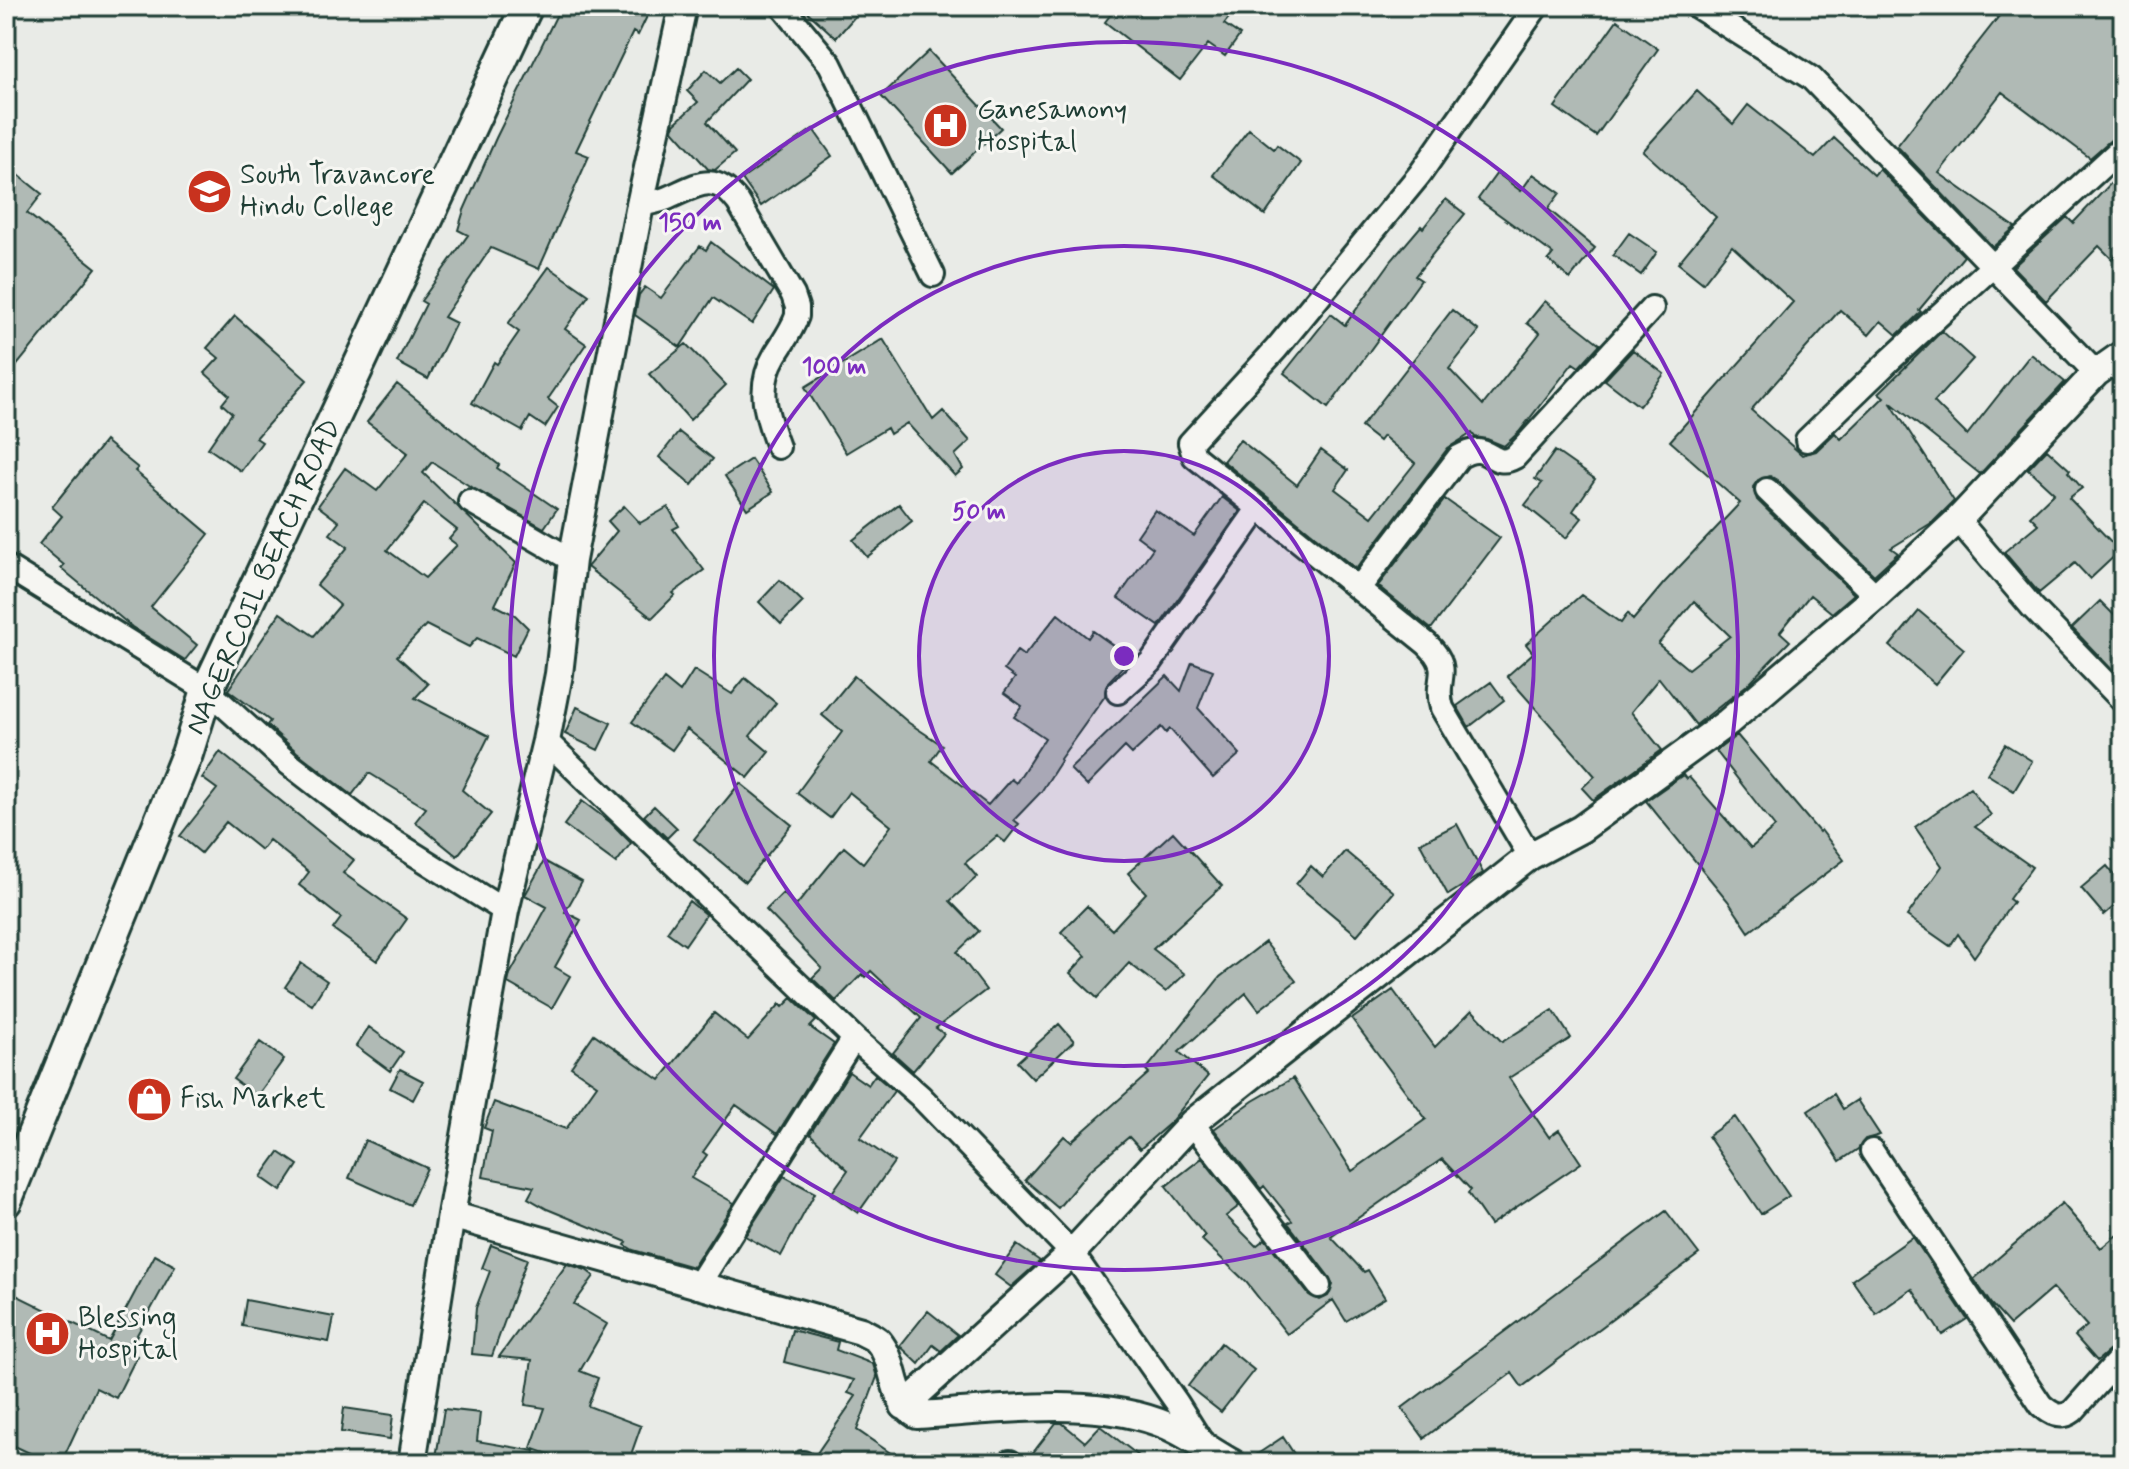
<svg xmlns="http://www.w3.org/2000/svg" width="2129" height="1469" font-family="Mynerve,sans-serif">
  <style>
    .building { fill: #b0bab5; stroke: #1f3d34; stroke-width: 2; fill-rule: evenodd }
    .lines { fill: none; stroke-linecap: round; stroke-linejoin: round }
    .minor-casing { stroke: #1f3d34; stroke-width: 28 }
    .tertiary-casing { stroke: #1f3d34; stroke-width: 32 }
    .secondary-casing { stroke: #1f3d34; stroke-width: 36 }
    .minor { stroke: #f6f6f2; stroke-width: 22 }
    .tertiary { stroke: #f6f6f2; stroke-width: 26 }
    .secondary { stroke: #f6f6f2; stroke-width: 30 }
    .ring { fill: none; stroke: #7b2cbf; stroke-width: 4 }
    .labels { text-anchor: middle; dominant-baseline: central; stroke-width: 6; stroke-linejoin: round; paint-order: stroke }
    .poi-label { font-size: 28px; fill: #1f3d34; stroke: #f6f6f2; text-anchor: start }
    .street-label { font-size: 28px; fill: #1f3d34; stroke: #f6f6f2 }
    .centre { fill: #7b2cbf; stroke: #f6f6f2; stroke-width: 4 }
    .ring-label { font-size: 24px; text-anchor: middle; font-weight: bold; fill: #7b2cbf; stroke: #f6f6f2; stroke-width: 6; stroke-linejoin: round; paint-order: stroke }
  </style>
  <rect width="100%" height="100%" fill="#e9ebe7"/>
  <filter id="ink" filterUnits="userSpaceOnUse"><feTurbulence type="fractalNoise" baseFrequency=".0125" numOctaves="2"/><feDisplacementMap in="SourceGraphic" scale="16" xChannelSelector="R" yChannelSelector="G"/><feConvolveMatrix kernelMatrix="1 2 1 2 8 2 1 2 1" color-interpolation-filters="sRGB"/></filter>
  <g filter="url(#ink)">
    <path class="building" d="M561,6H652L638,35L633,32L576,151L589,156L539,269L491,248L444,317L456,323L428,379L397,362L426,304L421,301L468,235L458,230L464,210L496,138Z
      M801,6H864L836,38Z
      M1117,6H1238L1224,24L1240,35L1225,56L1208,44L1180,80L1105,22Z
      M2007,6H2109L2123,17V133L2114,137L2090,158L2002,92L1939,173L2015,227L1993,247L1897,146Z
      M1617,20L1658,49L1596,136L1555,107Z
      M929,51L1001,128L952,173L881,96Z
      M736,68L747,79L707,122L735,153L715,170L708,169L673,130L674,124L698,102L687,91L706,70L720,83Z
      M1697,91L1733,124L1748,105L1815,158L1834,138L1874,175L1879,169L1964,256L1919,310L1921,312L1897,335L1881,321L1869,335L1840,310L1751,410L1802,455L1816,451L1835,433L1841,439L1884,397L1879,393L1942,331L1973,359L1934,402L1967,435L2031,354L2065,382L1980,474L1890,402L1954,501L1933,522L1891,548L1898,553L1874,575L1777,480L1770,476L1758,480L1753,487L1757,500L1854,594L1832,613L1810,595L1780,632L1790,641L1747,685L1696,725L1659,678L1631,712L1662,750L1593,800L1582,788L1595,776L1507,676L1533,653L1526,644L1581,595L1621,623L1628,613L1633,620L1664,583L1740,503L1670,441L1793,302L1732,246L1703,283L1678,263L1716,217L1643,151ZM1694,601L1730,636L1688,669L1658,644Z
      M813,129L832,156L761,206L742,179Z
      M1249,129L1274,149L1277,145L1301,163L1265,215L1213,175Z
      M6,165L42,194L27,213L96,268L6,379Z
      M2123,166V247L2112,259L2099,246L2046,301L2013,267L2067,217L2073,223L2116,178L2113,176Z
      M1497,173L1521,191L1533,174L1560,193L1548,209L1595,248L1570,279L1548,260L1553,254L1478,199Z
      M1446,199L1465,214L1415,276L1421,280L1328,408L1284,373L1331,314L1345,325L1392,260L1421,226L1423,228Z
      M1629,233L1657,252L1641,275L1613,255Z
      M711,242L774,290L752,324L713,298L680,347L635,315L639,295L645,287L661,298L700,246L706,250Z
      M549,267L589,295L565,329L586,344L548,399L558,407L545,427L530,417L522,431L472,403L494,362L497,364L519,332L508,324Z
      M1545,301L1600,344L1579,367L1573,363L1519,432L1504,446L1487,439L1475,437L1472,433L1448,448L1356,569L1223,461L1240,440L1297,485L1321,450L1348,470L1335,489L1372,517L1415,463L1383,436L1379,441L1361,427L1452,310L1479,331L1449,369L1483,405L1540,333L1527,323Z
      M235,316L307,380L256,438L262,442L241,471L208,448L232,413L222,404L229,395L205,373L219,358L207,348Z
      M883,339L933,420L943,411L970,441L955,455L963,469L955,476L907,423L890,434L887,428L846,453L805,387Z
      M686,344L726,385L690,420L649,374Z
      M1633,350L1664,374L1639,406L1605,380Z
      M397,384L499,465L497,468L557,509L544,528L471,487L432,462L423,473L516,563L495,605L515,615L528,628L514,656L477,638L469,647L426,625L397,656L428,684L415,698L489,736L462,790L491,814L457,856L415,822L426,808L369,773L352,795L297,752L267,725L270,721L228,690L280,613L314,636L340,605L317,585L348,547L330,534L339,522L318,506L345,468L377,491L408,453L367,422ZM424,504L457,530L449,539L457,545L425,578L387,550Z
      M679,432L713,459L692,485L659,457Z
      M105,441L138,468L135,471L209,534L151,607L197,645L185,660L132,627L61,568L64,565L39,544L62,516L52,507Z
      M2047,449L2070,470L2068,472L2082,488L2069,498L2120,551L2090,579L2075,563L2039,593L2004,552L2038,524L2030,516L2054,493L2028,469Z
      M1555,451L1595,479L1573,511L1582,518L1566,538L1525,505L1542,483L1535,479Z
      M751,459L773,492L747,509L725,476Z
      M1222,497L1240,511L1159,626L1118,598L1153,548L1137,536L1155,510L1194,536Z
      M1445,499L1500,538L1431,629L1378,586Z
      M899,504L912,521L867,557L853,540Z
      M624,506L640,523L668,507L679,526L673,529L704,570L673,593L675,595L652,618L587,567L617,531L608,521Z
      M780,580L803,602L781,624L759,602Z
      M2100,601L2123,624V681L2072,628Z
      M1919,611L1964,649L1935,684L1890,646Z
      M1058,614L1088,638L1093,631L1131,658L1108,682L1105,696L1060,759L1061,761L1041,792L1014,820L1019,824L1005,842L997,836L965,863L977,877L950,901L979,931L957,952L986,990L936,1028L944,1034L913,1071L893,1053L921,1018L871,971L865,977L862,974L836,1001L812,978L822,968L766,910L783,893L796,906L844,847L863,863L891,826L849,792L830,818L797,793L842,732L822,715L854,676L909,723L942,745L931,761L988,805L1011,779L1016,783L1045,738L1014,717L1022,706L1004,693L1015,678L1004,670L1017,651L1024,656Z
      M1192,662L1213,670L1198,708L1240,754L1213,778L1170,729L1166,733L1161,727L1132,754L1125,747L1087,786L1070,769L1167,676L1181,691Z
      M694,670L732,694L745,678L776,703L750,736L769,752L748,778L687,729L672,750L632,722L664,679L680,692Z
      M1491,682L1504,700L1469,727L1457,706Z
      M577,707L611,723L598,750L565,734Z
      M1737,735L1819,832L1821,830L1844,860L1749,932L1728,901L1646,801L1683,775L1686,779L1689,777L1751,848L1775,827L1716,751Z
      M2005,744L2032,761L2014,791L1987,774Z
      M220,752L354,860L343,873L407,919L377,961L333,929L341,918L299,885L309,872L269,840L261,850L226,822L201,853L180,836L217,789L202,778Z
      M740,783L792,825L745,882L694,839Z
      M1970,788L1991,815L1975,827L2032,867L2009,899L2013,902L1974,957L1958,934L1950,946L1907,916L1942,866L1915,827Z
      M582,801L610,822L631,843L616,863L564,825Z
      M654,806L677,828L667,838L644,816Z
      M1457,824L1483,873L1448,895L1420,843Z
      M1173,832L1222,886L1153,949L1185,974L1166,992L1129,963L1097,998L1070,973L1086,956L1061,932L1087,906L1112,930L1146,893L1128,873Z
      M1345,851L1394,892L1357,935L1296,884L1311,866L1323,877Z
      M544,861L582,882L565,912L581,920L555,967L570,976L552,1008L508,983L510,974L547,907L525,895Z
      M2107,866L2123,885V899L2104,915L2081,888Z
      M689,901L706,915L685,945L667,932Z
      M1265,942L1296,981L1259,1010L1246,993L1179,1052L1208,1076L1170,1123L1140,1149L1129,1137L1089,1171L1058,1208L1025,1180L1064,1136L1071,1142L1149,1073L1146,1070L1220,977Z
      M301,963L327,981L312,1005L285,987Z
      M1393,990L1435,1047L1472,1010L1502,1042L1553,1010L1571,1038L1509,1078L1549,1137L1559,1130L1581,1163L1490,1225L1468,1193L1471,1190L1442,1159L1331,1237L1364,1272L1368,1270L1385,1298L1346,1321L1333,1300L1287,1334L1246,1282L1202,1240L1205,1236L1166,1186L1202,1158L1239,1206L1226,1216L1256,1246L1265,1239L1309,1295L1320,1300L1328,1296L1333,1285L1330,1278L1288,1223L1292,1221L1264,1186L1261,1189L1214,1129L1253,1101L1293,1078L1352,1171L1426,1119L1352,1019Z
      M792,998L816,1021L810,1027L834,1044L777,1134L736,1105L703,1152L707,1155L691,1178L734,1203L693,1267L633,1250L625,1245L627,1242L547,1209L528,1198L534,1187L483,1177L492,1131L484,1128L494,1102L566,1129L597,1085L571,1067L594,1034L660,1080L714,1013L748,1040L780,1004L783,1007Z
      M1059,1024L1074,1041L1033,1079L1017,1062Z
      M369,1027L403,1052L390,1071L356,1046Z
      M260,1042L284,1059L257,1096L233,1079Z
      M400,1069L423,1081L413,1100L390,1088Z
      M849,1072L868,1085L875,1075L894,1091L860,1138L894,1162L858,1213L831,1194L848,1170L810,1134Z
      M1834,1094L1843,1109L1857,1100L1880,1135L1865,1139L1858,1149L1840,1161L1808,1111Z
      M1735,1117L1789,1196L1761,1214L1708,1136Z
      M365,1140L427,1168L410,1205L349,1178Z
      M279,1152L298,1165L281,1191L261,1177Z
      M784,1176L815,1193L781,1256L745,1236Z
      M2062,1203L2101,1248L2123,1230V1339L2097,1361L2075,1336L2087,1326L2053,1288L2010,1325L1991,1304L1974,1279Z
      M1666,1211L1699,1254L1522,1387L1512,1373L1424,1438L1402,1408Z
      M1913,1237L1967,1319L1942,1335L1912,1289L1876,1314L1852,1280Z
      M491,1245L527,1259L492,1356L472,1354L476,1308L490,1271L482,1268Z
      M1017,1245L1040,1261L1011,1287L995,1275Z
      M155,1255L175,1266L128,1351L137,1356L116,1398L96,1388L61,1463H51L6,1442V1290L109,1341Z
      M567,1264L586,1270L594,1276L574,1304L607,1324L580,1371L598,1378L588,1406L641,1426L628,1463H574L531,1448L545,1408L525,1405L532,1360L499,1357Z
      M246,1300L334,1317L329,1342L242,1326Z
      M928,1311L958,1335L941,1351L933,1345L919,1364L900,1346Z
      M792,1330L838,1342L836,1350L873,1364L877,1377L857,1430L905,1463H817L815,1456L856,1396L848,1393L854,1380L784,1362Z
      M1221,1343L1254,1370L1221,1412L1188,1386Z
      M344,1408L393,1415L390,1439L341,1432Z
      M444,1409L480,1413L477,1441L535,1451L534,1463H435Z
      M1056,1423H1062L1085,1442L1100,1426L1148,1463H1025Z
      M1283,1437L1300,1463H1248L1247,1461Z"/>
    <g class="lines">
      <defs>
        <path id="minor" d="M782,6L830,64L933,275
          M1696,6L1811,78L2096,373
          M640,205C648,203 657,202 665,199C695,187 713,169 738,202L793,295L797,307V316C792,330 783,342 775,355C756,387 766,415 778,447
          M1807,440L1888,362L2123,147
          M1767,490L1876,596
          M470,501L572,560
          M1958,520L2033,608L2123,701
          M6,566L207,690L288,763L371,827L505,911
          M1359,588L1459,457C1490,438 1490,471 1515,457L1652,308
          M1118,692L1151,662L1258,509
          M546,741L854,1038L920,1096L1072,1253L1177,1403L1204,1446
          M1530,856L1442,708C1433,677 1455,672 1427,644L1194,456L1190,443L1276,349L1420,174L1537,6
          M1192,1123L1319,1286
          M1872,1151L2041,1405C2051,1414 2061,1420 2073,1411L2123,1355
          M697,1287L854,1038
          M1010,1462L1011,1463
          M802,1463H803"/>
        <path id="tertiary" d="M451,1215L861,1331C866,1334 874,1337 878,1341C898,1364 889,1399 917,1415C996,1411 1094,1394 1168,1426C1190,1436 1211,1451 1232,1463
          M904,1406L1072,1253L1192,1123L1530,856L1581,829L1728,722L1876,596L1958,520L2096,373L2123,354
          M412,1463L451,1215L505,911L546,741L559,674L572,560L640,205L683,6"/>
        <path id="secondary" d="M6,1201L187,754L207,690L527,6"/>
      </defs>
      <use href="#minor" class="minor-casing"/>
      <use href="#tertiary" class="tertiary-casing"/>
      <use href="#secondary" class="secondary-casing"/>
      <use href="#minor" class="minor"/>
      <use href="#tertiary" class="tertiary"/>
      <use href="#secondary" class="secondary"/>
    </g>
  </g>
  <circle cx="1124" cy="656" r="205" fill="#7b2cbf" fill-opacity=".12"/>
  <g class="ring">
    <circle cx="1124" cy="656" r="205"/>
    <circle cx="1124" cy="656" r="410"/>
    <circle cx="1124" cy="656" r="614"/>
  </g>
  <defs>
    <symbol id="hospital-disc" viewBox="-11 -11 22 22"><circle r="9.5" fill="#c8321e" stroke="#f6f6f2"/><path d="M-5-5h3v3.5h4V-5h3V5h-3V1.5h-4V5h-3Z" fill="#fff"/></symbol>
    <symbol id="university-disc" viewBox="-11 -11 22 22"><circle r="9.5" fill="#c8321e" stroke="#f6f6f2"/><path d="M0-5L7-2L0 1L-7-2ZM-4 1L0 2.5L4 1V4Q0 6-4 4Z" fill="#fff"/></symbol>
    <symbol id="shop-disc" viewBox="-11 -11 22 22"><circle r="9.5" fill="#c8321e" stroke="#f6f6f2"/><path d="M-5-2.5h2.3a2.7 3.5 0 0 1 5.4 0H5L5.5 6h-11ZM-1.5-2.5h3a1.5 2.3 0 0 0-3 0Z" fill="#fff"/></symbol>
  </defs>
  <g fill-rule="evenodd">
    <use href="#hospital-disc" x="920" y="100" width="51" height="51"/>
    <use href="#university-disc" x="184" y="166" width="51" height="51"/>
    <use href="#shop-disc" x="124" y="1074" width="51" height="51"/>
    <use href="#hospital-disc" x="22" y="1308" width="51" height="51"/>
  </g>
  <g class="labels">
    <g class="poi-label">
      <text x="977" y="110">Ganesamony<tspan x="977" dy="32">Hospital</tspan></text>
      <text x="240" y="175">South Travancore<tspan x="240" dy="32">Hindu College</tspan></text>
      <text x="180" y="1099">Fish Market</text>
      <text x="78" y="1318">Blessing<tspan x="78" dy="32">Hospital</tspan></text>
    </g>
    <g class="street-label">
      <text transform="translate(264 577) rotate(-66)">NAGERCOIL BEACH ROAD</text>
    </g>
  </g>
  <circle cx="1124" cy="656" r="12" class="centre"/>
  <g class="ring-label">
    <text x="690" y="230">150 m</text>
    <text x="834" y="374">100 m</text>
    <text x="979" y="519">50 m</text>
  </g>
  <rect width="2129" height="1469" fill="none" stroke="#f6f6f2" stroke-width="32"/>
  <rect x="16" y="16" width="2097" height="1437" fill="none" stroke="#1f3d34" stroke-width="3" filter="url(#ink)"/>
</svg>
